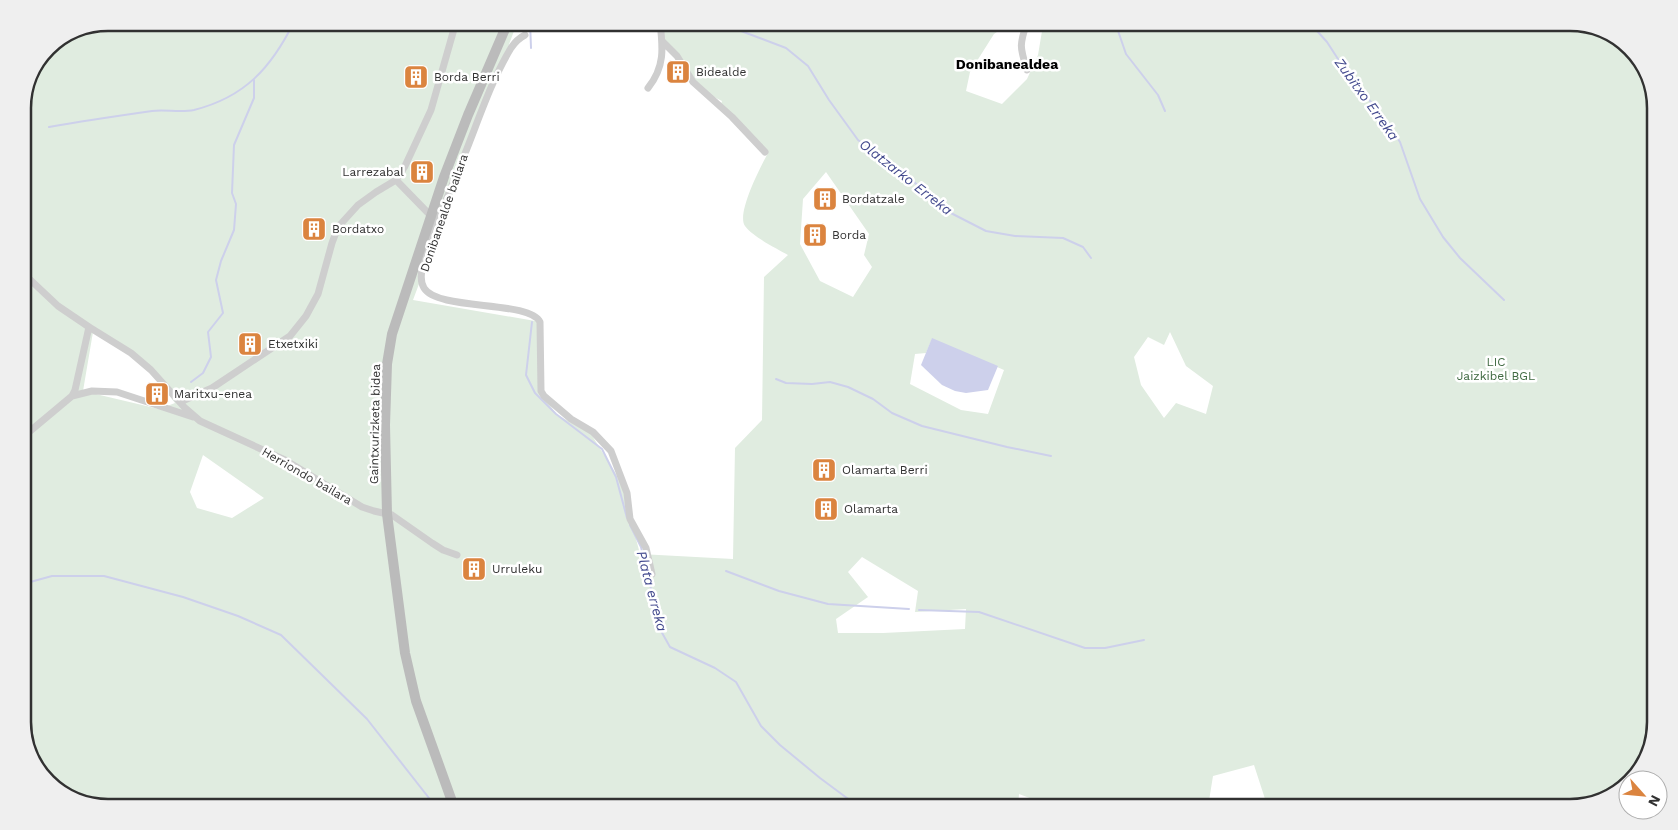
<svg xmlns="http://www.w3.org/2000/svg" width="1678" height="830" font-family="'Work Sans',sans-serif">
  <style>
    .green { fill: #e0ece0; fill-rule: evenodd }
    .water { fill: #cdd0eb }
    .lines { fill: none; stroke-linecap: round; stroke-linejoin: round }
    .stream { stroke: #cdd0eb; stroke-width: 2 }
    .street { stroke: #cecece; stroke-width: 7 }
    .secondary { stroke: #bbb; stroke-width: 10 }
    .labels { text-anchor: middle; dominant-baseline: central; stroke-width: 5; stroke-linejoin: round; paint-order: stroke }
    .poi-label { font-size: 12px; fill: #313131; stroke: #fff; text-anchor: start }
    .street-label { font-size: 12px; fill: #313131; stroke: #fff }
    .park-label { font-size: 12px; fill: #406a42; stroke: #fff }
    .neighbourhood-label { font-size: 14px; font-weight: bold; fill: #000; stroke: #fff }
    .water-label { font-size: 14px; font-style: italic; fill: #434a8e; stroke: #fff }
    .rim { fill: none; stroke: #313131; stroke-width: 2.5 }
  </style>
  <rect width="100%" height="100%" fill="#fff"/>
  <path class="green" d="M1570,22L1608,31L1641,60L1655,103V722L1647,760L1617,793L1570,807H1247L1266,802L1254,765L1213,776L1208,807H1048V805L1019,794L1018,807H108L70,799L37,770L23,728V103L48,47L76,29L108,23H517L413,300L541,322V392L556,414L591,434L621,482L640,554L733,559L735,448L762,420L764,277L788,255C776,248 753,237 745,226C736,214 761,166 768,153L721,104L722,101L702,91L663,37L666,23H1010L994,34L970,72L966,91L1002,104L1027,79L1038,55L1042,31L1037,23ZM826,172L869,234L864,255L872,267L853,297L820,281L800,244L803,199ZM93,332L144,363L175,403L159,409L83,391ZM1170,332L1186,366L1213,386L1206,414L1176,403L1164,418L1141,385L1134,357L1148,337L1164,345ZM932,339L1004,370L988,414L961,410L910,384L915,354L926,353ZM203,455L264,498L232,518L197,508L190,492ZM862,557L918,591L915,612L966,609L965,629L883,633H838L836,619L868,597L848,572Z"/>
  <path class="water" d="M932,338L998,366L988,390L966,393L955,391L942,385L921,365Z"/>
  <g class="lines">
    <path class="stream" d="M530,22L531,48
      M731,22L741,31L786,48L808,66L829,100L858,140L912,180L943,209L986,231L1015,236L1063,238L1083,247L1091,258
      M1115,22L1126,54L1158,95L1165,111
      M1309,22L1327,42L1351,79L1383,116L1400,142L1420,199L1443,237L1460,258L1504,300
      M49,127C83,121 117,116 152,111C165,109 180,113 194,110C245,97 271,68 294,22
      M532,322L526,375L535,393L556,414L602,449L616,477L627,518
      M776,379L786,383L812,384L830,382L848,387L873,399L892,413L922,426L1007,447L1051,456
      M191,382L203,373L211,357L208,332L223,313L216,280L221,261L234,230L236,204L232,193L234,145L254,98V80
      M630,525L641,547L661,631L670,647L715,668L736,682L761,726L780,745L820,778L859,807
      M726,571L779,591L828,604L909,609
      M23,584L52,576H104L183,597L238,616L281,635L367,719L436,807
      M919,610L979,612L1085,648H1105L1144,640
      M1011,807L1056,801L1092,807L1139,802L1168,807"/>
    <path class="street" d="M1027,22C1019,46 1020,47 1027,70
      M525,35C519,38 515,42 511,48C491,81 479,119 464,156C450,192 431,232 422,270C421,275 421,283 424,288C438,311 529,300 540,322L541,391L544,396L571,419L593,432L611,451L627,493L630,519L646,548L652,574
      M662,41L677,56L693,82L732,117L765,152
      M648,88C665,67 663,48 660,22
      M396,180L405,166L431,110L456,22
      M23,273L58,306L89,327L131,353L151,370L185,408L200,421L285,460L362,507L374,511L392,515L432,543L443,550L457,555
      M72,396L92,391L117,392L193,417
      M180,402L212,388L290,336L306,316L318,294L332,243L338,227L358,205L376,192L396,180L431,216
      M23,437L72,396L75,390L89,327"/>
    <path class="secondary" d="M454,807L416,701L405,653L387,514L385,425L387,364L392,334L444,177L468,115L508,22"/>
  </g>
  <defs>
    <symbol id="building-square" viewBox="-11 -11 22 22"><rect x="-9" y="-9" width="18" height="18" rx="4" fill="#db843f" stroke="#fff"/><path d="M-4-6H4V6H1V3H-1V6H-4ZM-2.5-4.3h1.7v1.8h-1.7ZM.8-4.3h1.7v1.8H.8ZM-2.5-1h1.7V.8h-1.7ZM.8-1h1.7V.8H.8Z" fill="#fff"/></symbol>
  </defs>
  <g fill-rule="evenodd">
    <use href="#building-square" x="664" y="58" width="28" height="28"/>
    <use href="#building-square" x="402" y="63" width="28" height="28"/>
    <use href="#building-square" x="408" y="158" width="28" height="28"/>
    <use href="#building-square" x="811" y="185" width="28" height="28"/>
    <use href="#building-square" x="300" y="215" width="28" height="28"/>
    <use href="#building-square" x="801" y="221" width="28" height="28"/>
    <use href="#building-square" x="236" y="330" width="28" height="28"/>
    <use href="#building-square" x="143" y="380" width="28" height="28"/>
    <use href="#building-square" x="810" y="456" width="28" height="28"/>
    <use href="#building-square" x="812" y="495" width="28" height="28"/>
    <use href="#building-square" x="460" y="555" width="28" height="28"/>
  </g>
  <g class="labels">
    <g class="poi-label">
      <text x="696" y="72">Bidealde</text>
      <text x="434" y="77">Borda Berri</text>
      <text x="404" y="172" text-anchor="end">Larrezabal</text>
      <text x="842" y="199">Bordatzale</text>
      <text x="332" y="229">Bordatxo</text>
      <text x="832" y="235">Borda</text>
      <text x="268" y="344">Etxetxiki</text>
      <text x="174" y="394">Maritxu-enea</text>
      <text x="842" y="470">Olamarta Berri</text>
      <text x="844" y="509">Olamarta</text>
      <text x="492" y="569">Urruleku</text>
    </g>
    <g class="street-label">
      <text transform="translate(444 213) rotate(-71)">Donibanealde bailara</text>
      <text transform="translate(375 424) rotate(-89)">Gaintxurizketa bidea</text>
      <text transform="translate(307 476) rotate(30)">Herriondo bailara</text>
    </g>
    <g class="park-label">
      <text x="1496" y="362">LIC<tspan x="1496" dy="14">Jaizkibel BGL</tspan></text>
    </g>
    <g class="neighbourhood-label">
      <text x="1007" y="64">Donibanealdea</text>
    </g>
    <g class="water-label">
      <text transform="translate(1367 99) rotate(54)">Zubitxo Erreka</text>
      <text transform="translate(906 177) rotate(38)">Olatzarko Erreka</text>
      <text transform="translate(652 591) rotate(75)">Plata erreka</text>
    </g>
  </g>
  <path d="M0 0H1678V830H0ZM108 31H1570A77 77 0 0 1 1647 108V722A77 77 0 0 1 1570 799H108A77 77 0 0 1 31 722V108A77 77 0 0 1 108 31Z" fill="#efefef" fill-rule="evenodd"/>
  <path class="rim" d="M108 31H1570A77 77 0 0 1 1647 108V722A77 77 0 0 1 1570 799H108A77 77 0 0 1 31 722V108A77 77 0 0 1 108 31Z"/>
  <g transform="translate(1643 795) rotate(117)"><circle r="24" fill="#ffffff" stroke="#adadad"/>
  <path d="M0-4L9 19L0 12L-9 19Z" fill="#db843f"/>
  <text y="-8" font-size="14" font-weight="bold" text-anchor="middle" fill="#313131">N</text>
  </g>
</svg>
